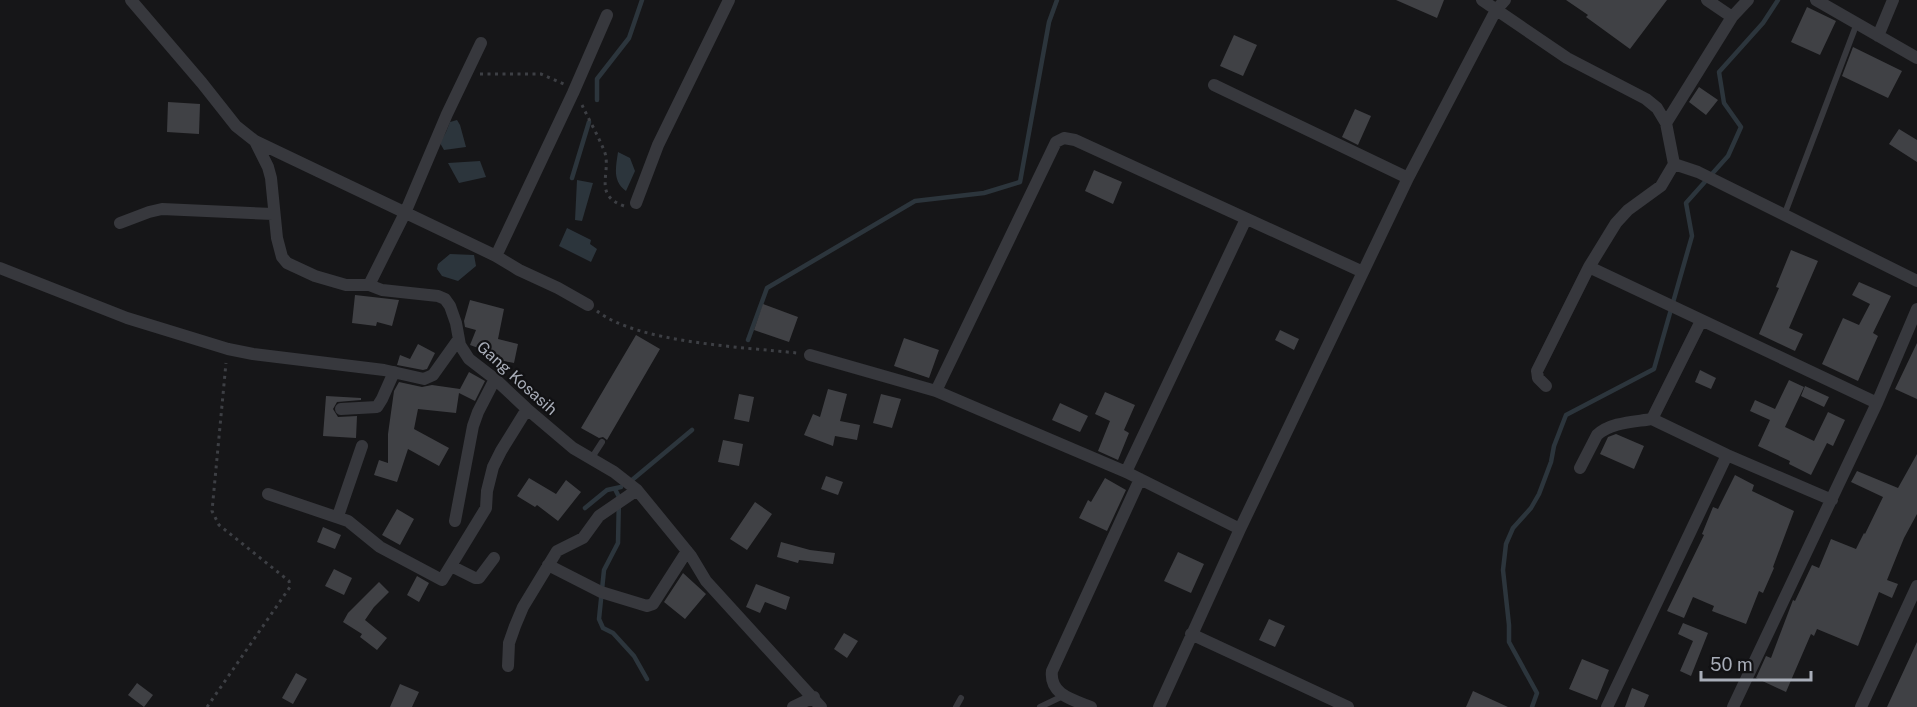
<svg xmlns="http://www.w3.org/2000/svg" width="1917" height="707" font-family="'Public Sans',sans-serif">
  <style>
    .water { fill: #2c353c }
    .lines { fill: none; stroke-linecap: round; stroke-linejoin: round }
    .stream { stroke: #2c353c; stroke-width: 4.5 }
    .building { fill: #404145 }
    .path { stroke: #3d3f44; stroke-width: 3; stroke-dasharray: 3 4.5; stroke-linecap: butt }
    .service { stroke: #37383d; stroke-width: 6 }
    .minor { stroke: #37383d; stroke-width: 12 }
    .labels { text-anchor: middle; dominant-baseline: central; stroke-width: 4.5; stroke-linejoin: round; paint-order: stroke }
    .street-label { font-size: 16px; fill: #a8adb8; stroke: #111113 }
  </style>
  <rect width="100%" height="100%" fill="#161618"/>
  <path class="water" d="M457,120L460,125L466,147L444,150L440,143L446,132L450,122Z
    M618,152L630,158L635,171L626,191C612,181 616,167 618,152Z
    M480,161L486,177L459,183L448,163Z
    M577,180L593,183L582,221L575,220Z
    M567,228L591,240L590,244L597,249L591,262L559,246Z
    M450,254L474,255L476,266L458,281L442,276L437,269L438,264Z"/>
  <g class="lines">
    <path class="stream" d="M597,100V79L629,38L642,0
      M572,178L589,122
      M748,340L767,288L915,201L984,193L1020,182L1049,22L1057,0
      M632,480L692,430
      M615,489L619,497L618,543L604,570L599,619L603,628L613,633L634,656L647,679
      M585,508L607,490L621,487
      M1532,707L1537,693L1509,642V625L1503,570L1506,544L1513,528L1531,508L1539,494L1551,462L1554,446L1566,415L1654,369L1692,236L1686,203L1728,156L1741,127L1724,103L1719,72L1763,23L1778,0"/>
  </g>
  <path class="building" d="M1396,0H1444L1437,18Z
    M1566,0H1667L1630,49L1586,17L1588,15Z
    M1807,7L1836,21L1820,55L1791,42Z
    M1234,35L1257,45L1243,76L1220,66Z
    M1853,47L1902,71L1888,98L1842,76Z
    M1699,87L1718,100L1706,115L1689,102Z
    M168,102L200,104L199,134L167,132Z
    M1355,109L1371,116L1358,145L1342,137Z
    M1899,129L1917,140V162L1889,144Z
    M1094,170L1122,182L1113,204L1085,191Z
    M1791,250L1818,261L1789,328L1803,334L1795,351L1759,334L1779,288L1776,287Z
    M1859,282L1891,296L1873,333L1878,336L1858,381L1822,364L1843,318L1859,325L1870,304L1852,295Z
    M355,295L399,300L392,326L377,322L376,326L352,323Z
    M470,300L504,309L498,339L518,344L514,363L499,360L500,356L470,345L476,330L465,327L464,321Z
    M763,304L798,317L789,342L754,330Z
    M1280,330L1299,339L1294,350L1275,340Z
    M636,335L660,349L607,440L603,437L599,438L581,428Z
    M904,338L939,350L929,378L894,366Z
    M1917,343V399L1895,389Z
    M418,344L435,353L427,369L423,370L397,365L400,355L410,359Z
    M1700,370L1716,378L1711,389L1695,382Z
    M469,372L485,381L475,401L459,393L456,413L418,409L414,429L449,448L439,466L408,449L397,482L374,475L379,460L388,463V434L394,391L399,382L422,387L432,385L460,389Z
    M1789,380L1804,387L1785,427L1814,441L1828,412L1845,420L1833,446L1827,443L1811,475L1789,464L1790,461L1758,446L1770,420L1750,411L1755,400L1775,409Z
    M1805,386L1829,397L1824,407L1801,396Z
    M828,389L847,394L840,421L860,425L857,440L835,436L833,446L804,435L813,414L820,417Z
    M1105,392L1135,405L1124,430L1129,433L1118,460L1098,451L1110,421L1095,414Z
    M739,394L754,397L749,422L734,419Z
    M881,394L901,399L892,428L873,423Z
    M326,396L361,398V400L337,402L333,409L338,417L357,416L356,438L323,436Z
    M1060,403L1088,416L1080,432L1052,420Z
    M1616,434L1644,446L1634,469L1600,454L1608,437Z
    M723,440L743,444L739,466L718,462Z
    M1917,454V514L1904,538L1887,580L1898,584L1892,598L1879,592L1858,646L1817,629L1814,636L1811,634L1786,692L1756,678L1766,656L1771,658L1793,600L1795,601L1812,565L1819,568L1831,539L1856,549L1864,533L1865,534L1883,497L1851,482L1857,471L1898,488Z
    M1735,475L1754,485L1752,491L1794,511L1773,567L1774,568L1763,593L1759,591L1746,624L1712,611L1714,606L1693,597L1684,618L1667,611L1704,535L1702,534L1713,507L1718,509Z
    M826,476L843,482L838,495L821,489Z
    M529,478L556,494L566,480L581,492L558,521L537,505L535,507L517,496Z
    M1105,478L1126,490L1107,531L1079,518L1088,500L1091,502Z
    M755,502L772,514L747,550L730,539Z
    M397,509L414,519L400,545L382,535Z
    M323,527L341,535L335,549L317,542Z
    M781,542L810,550L835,553L833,564L799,560L798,563L777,557Z
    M1178,552L1204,564L1191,593L1164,581Z
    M334,569L352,578L344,595L325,586Z
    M683,573L706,594L685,619L664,602Z
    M417,576L429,583L419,602L407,595Z
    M379,582L389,592L374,607L365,620L387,638L377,650L360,637L362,634L343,622L348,613Z
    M756,584L790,597L786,610L765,602L760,613L746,607Z
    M1269,619L1285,626L1275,647L1259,640Z
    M1683,623L1708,633L1691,676L1680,671L1693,641L1678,634Z
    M844,633L858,641L847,658L834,649Z
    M1917,642V707H1887Z
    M1582,659L1609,670L1597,700L1569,689Z
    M296,673L307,679L293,704L282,698Z
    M137,683L153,695L144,707L128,695Z
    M400,684L419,692L412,707H390Z
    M1632,688L1649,695L1644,707H1625Z
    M1473,691L1508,707H1466Z"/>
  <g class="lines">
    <path class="path" d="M480,74H541L564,84
      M582,105C589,120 599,137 605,153C611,174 593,195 624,206
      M597,311C638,343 743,347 797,353
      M207,707L290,587L289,581L219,525L212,511L226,363"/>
    <path class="service" d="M1785,213L1857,23
      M591,459L602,442
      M956,707L961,698
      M1040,707L1063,696"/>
    <path class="minor" d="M131,0L202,83L236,126L255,141L268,167L271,178L277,238L282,257L287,263L315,276L346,285H369L382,290L438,296L445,299L450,306L456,323L460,345L469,359L495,379L527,409L573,448L614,472L637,490L691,556L706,581L821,707
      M1482,0L1567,58L1646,99L1657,108L1666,123
      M1707,0L1732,17L1666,123L1674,164L1698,172L1917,281
      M1816,0L1917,58
      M1732,17L1748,0
      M1878,36L1893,0
      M1214,85L1408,178
      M255,141L496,256L519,270L558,288L588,305
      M1674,164L1661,186L1628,210L1616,223L1589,267L1877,403L1917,309
      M636,203L658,145L729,0
      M120,223L149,212L162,209L273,214
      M496,256L573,93L607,15
      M0,268L127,318L228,349L253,354L384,370L424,379L433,375L458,340
      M369,285L405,213L447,114L481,43
      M1701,321L1652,419L1727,455L1832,500
      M810,355L936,391L1126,472L1240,529
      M1546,386L1538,378L1537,371L1589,267
      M936,391L1056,142L1064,138L1075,140L1363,272
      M341,409L377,407L382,399L394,372
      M1580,468L1597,435C1611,422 1634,422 1652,419
      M1126,472L1246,219
      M268,494L348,521L380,547L442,580L486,508L487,491L493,467L501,451L527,409
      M338,516L362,446
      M455,521L473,426L478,412L495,379
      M548,565L601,592L647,606L653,604L687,551
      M451,566L475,578H479L494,558
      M1191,634L1348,707
      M508,666L509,643L515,626L523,607L557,551L583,538L599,516L637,490
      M793,707L814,697
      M1091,707C1074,700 1049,695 1052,671L1140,479
      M1159,707L1240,529L1408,178L1496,10L1505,0
      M1607,707L1727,455
      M1733,707L1877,403
      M1861,707L1917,586"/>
  </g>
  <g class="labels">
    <g class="street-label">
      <text transform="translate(517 378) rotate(42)">Gang Kosasih</text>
    </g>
  </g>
  <path d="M1701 671v9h110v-9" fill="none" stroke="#a8adb8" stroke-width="3"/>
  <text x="1710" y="671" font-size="18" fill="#a8adb8" stroke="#111113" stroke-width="4.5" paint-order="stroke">50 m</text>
</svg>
